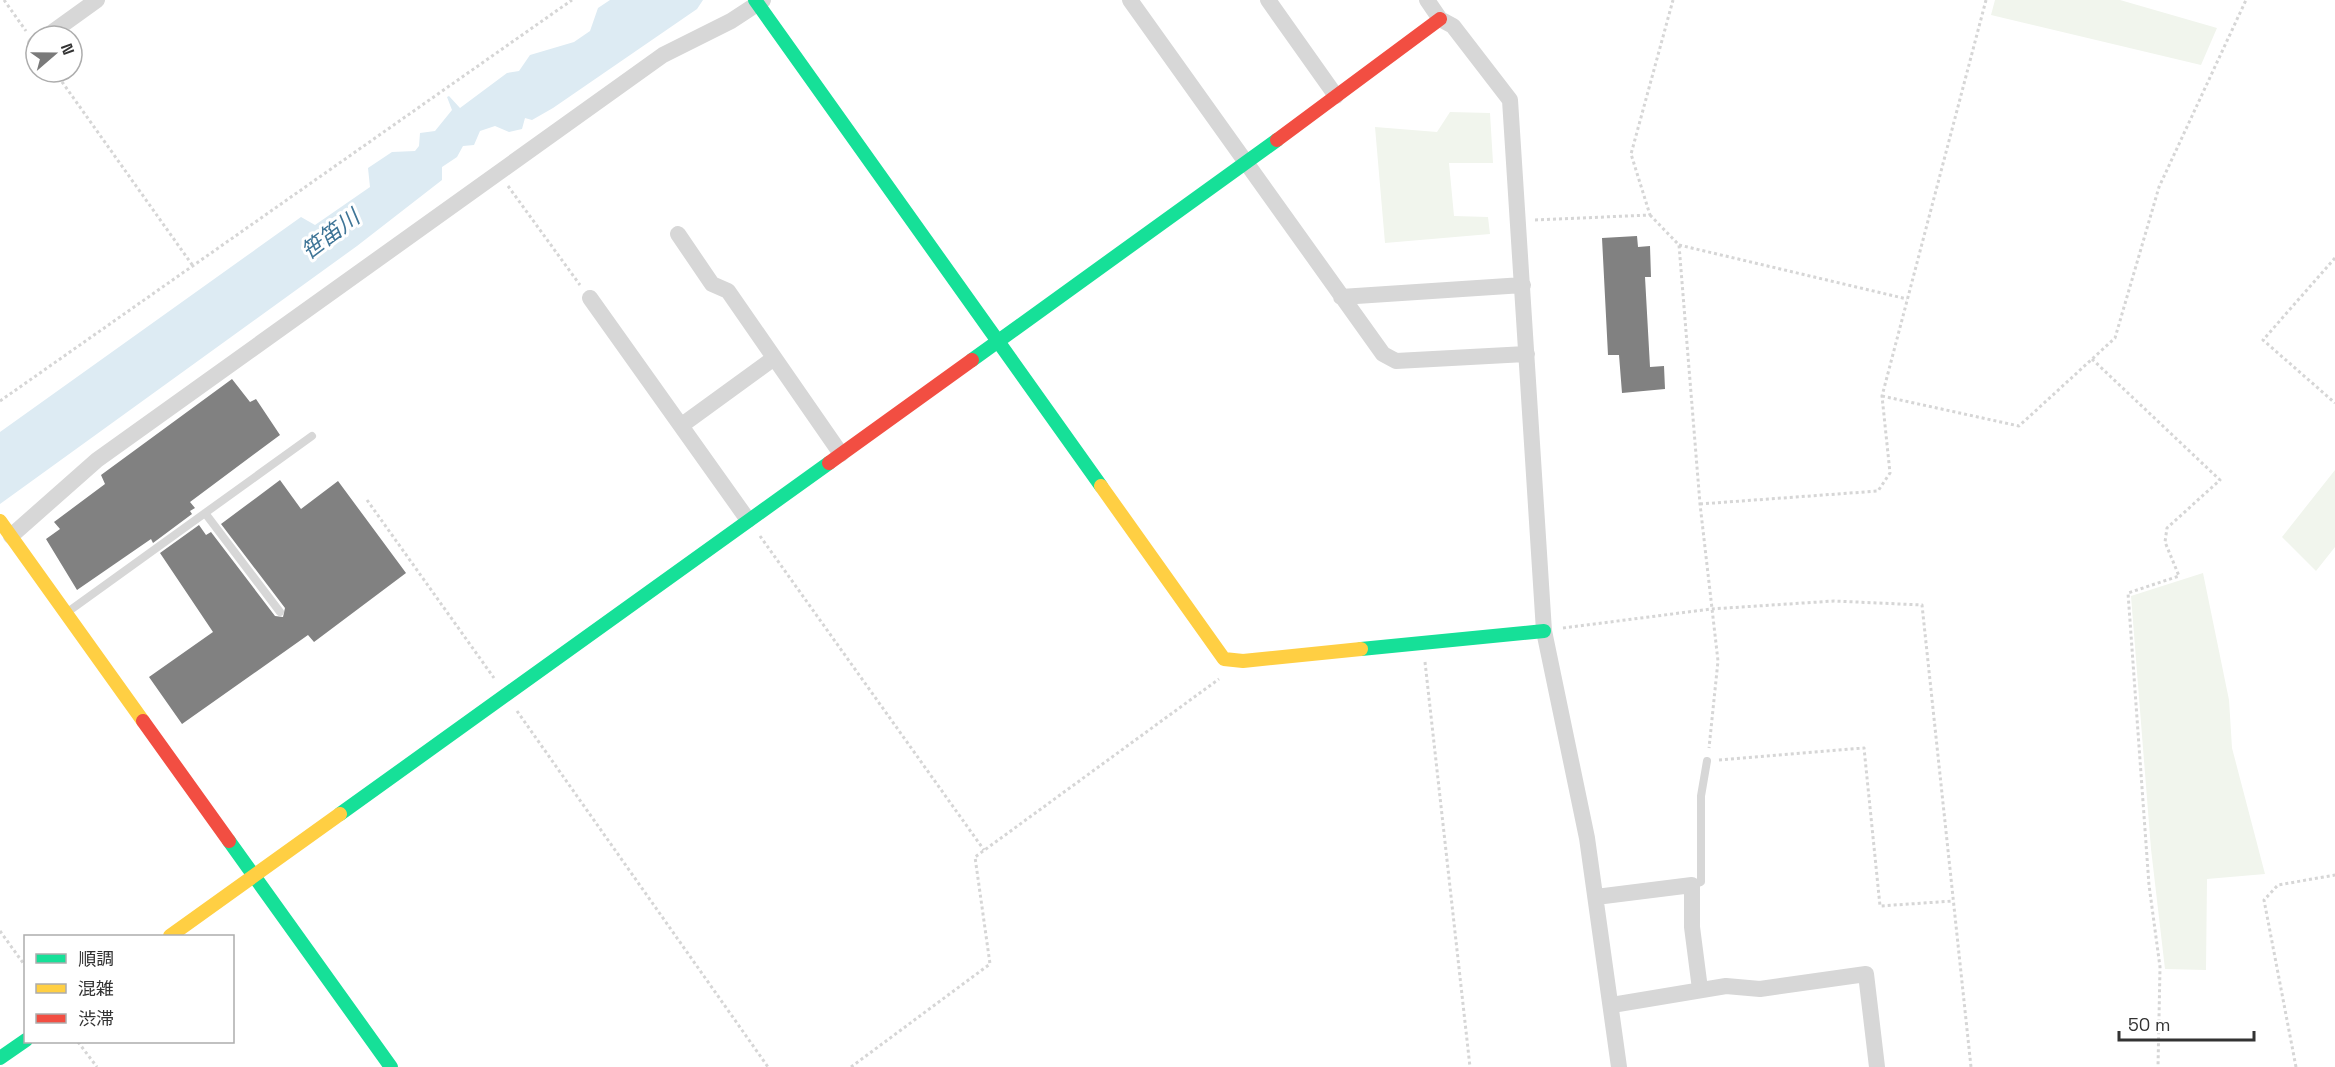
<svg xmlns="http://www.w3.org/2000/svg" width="2335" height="1067" font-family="'Space Grotesk','Noto Sans JP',sans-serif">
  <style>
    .green { fill: #f1f5ed }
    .water { fill: #ddebf3 }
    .building { fill: #818181 }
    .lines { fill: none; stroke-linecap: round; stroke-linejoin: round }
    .path { stroke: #d6d6d6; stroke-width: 3; stroke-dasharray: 3 3; stroke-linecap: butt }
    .lane { stroke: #d7d7d7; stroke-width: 8 }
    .street { stroke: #d7d7d7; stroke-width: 16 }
    .fast { stroke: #16e098; stroke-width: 14 }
    .slow { stroke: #ffcf43; stroke-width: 14 }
    .jam { stroke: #f24e42; stroke-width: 14 }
    .labels { text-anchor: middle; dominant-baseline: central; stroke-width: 6; stroke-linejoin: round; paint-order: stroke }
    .water-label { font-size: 22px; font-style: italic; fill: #3f7597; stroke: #fff }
  </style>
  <rect width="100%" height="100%" fill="#fff"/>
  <path class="green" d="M1995,0H2120L2217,28L2201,65L1991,15Z
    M1450,112L1490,113L1493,163H1449L1454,216L1488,217L1490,234L1385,243L1375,127L1437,132Z
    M2335,470V547L2316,571L2282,537Z
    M2203,573L2229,700L2232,748L2265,874L2207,879L2206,970L2165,969L2151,849L2131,596Z"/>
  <path class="water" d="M610,0H703L697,9L553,108L532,120L525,118L522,129L509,132L495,126L480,131L474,145L463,146L457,157L442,167V180L357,246L0,504V432L301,217L315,225L370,187L368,168L392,152L415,151L419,146L420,133L435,131L452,110L447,97L449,96L460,108L507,73L519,71L530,55L574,42L590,31L598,8Z"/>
  <path class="building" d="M1637,236L1638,247L1650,246L1651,277H1645L1650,367L1664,366L1665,389L1622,393L1619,355H1608L1602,238Z
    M232,379L250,402L256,399L280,435L190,502L195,508L190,511L192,514L153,543L151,539L77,590L46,539L60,529L54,522L105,484L101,475Z
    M280,480L301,509L338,481L406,573L314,642L308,635L182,724L149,677L213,632L160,553L199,525L206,535L211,532L275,616L283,617L285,608L221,524Z"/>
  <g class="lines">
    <path class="path" d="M4,0L26,31
      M55,72L193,266
      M508,186L580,285
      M1650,215L1679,245L1700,504L1718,661L1709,748
      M1535,220L1650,215L1631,154L1673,0
      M1679,245L1907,299
      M2335,258L2263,340L2335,403
      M2092,359L2220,480L2167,528L2165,542L2179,576L2128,593L2149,885L2160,967L2158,1067
      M1882,396L2019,426L2115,338L2159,187L2246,0
      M0,401L572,0
      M367,500L494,678
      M1700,504L1878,491L1890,473L1882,396L1986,0
      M760,536L984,850
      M1563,628L1711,609L1834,601L1922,605L1971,1067
      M1425,662L1470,1067
      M517,711L768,1067
      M1719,760L1864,748L1880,906L1953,901
      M0,931L26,967
      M78,1042L97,1067
      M851,1067L990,964L975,857L1219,679
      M2296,1067L2264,900L2278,885L2335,875"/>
    <path class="lane" d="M205,513L280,612
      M69,611L312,436
      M1692,885L1701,882V796L1707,761"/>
    <path class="street" d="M1130,0L1383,354L1396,361L1527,354
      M1268,0L1336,96
      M1427,0L1440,19L1453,26L1510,100L1544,631L1587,838L1619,1067
      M47,36L97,0
      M35,44H36
      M678,234L712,284L728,291L841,454
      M1341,297L1523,285
      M590,298L748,520
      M682,425L774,358
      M11,536L97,460L663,55L731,21L763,0
      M1596,897L1692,885V927L1700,989
      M1612,1005L1726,986L1760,989L1866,974L1877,1067"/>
    <path class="fast" d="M755,0L1101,486
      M972,360L1277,140
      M1361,649L1544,631
      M340,814L829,463
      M229,841L391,1067
      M0,1058L26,1040"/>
    <path class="slow" d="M1101,486L1224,659L1243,661L1361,649
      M0,521L143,721
      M170,936L340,814"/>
    <path class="jam" d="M1277,140L1440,19
      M829,463L972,360
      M143,721L229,841"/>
  </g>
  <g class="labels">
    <g class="water-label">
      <text transform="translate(330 234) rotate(-37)">笹笛川</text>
    </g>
  </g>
  <rect x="24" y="935" width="210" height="108" fill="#ffffff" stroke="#adadad" stroke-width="1.5"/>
  <rect x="36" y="954" width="30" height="9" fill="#16e098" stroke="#adadad" stroke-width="1.5"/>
  <text x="78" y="965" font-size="18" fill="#333333">順調</text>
  <rect x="36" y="984" width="30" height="9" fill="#ffcf43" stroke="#adadad" stroke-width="1.5"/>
  <text x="78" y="995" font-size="18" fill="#333333">混雑</text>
  <rect x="36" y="1014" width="30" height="9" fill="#f24e42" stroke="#adadad" stroke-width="1.5"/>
  <text x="78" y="1025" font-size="18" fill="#333333">渋滞</text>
  <g transform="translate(54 54) rotate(70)"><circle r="28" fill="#ffffff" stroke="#adadad" stroke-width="1.5"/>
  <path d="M0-4.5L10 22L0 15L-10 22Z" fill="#7a7a7a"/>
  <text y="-9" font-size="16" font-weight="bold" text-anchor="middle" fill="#333333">N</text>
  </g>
  <path d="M2119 1031v9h135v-9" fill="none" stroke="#333333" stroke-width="3"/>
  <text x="2128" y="1031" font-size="18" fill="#333333" stroke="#ffffff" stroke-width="4.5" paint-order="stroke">50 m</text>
</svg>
